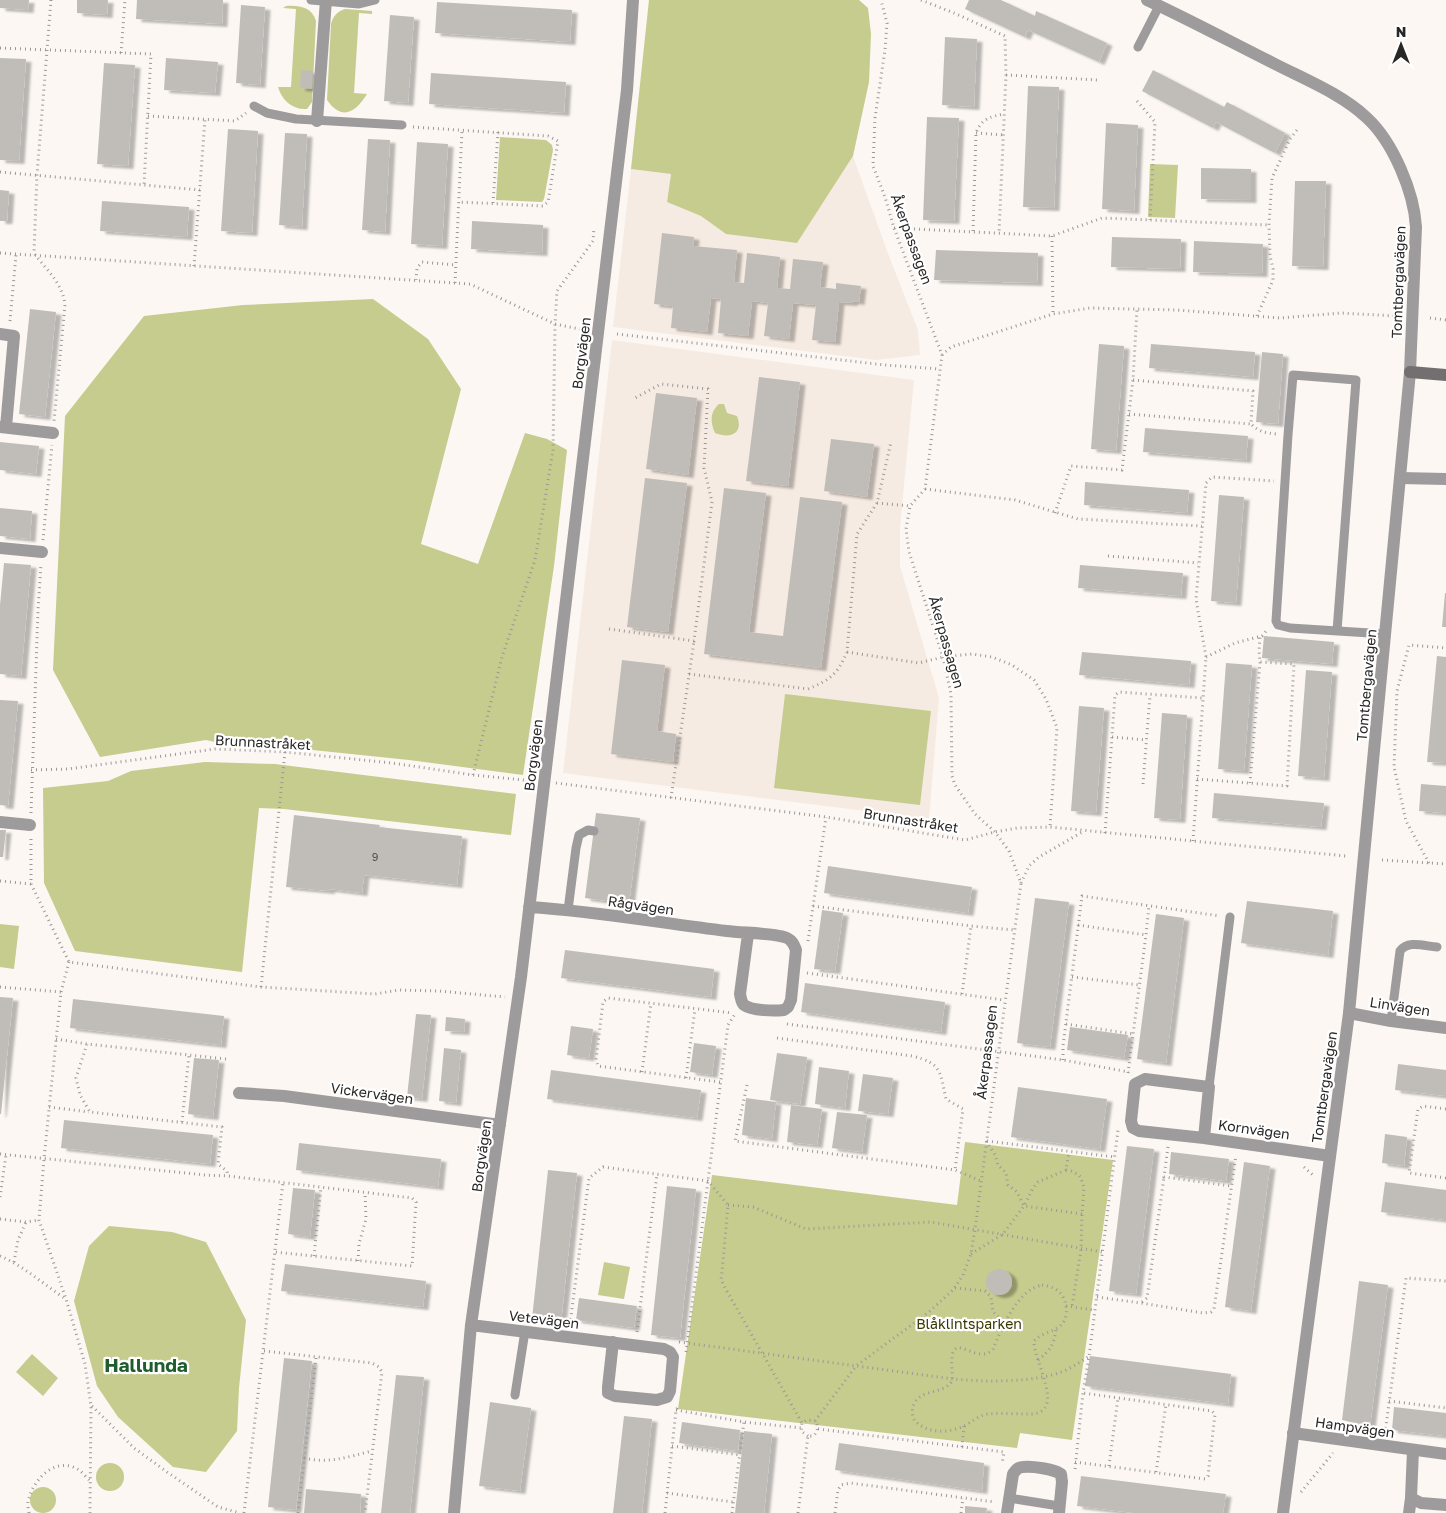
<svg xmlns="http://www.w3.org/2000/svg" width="1446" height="1513" font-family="'Golos Text',sans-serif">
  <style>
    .built { fill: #f6ebe2 }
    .green { fill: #c6cb8e }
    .building { fill: #c0bdb9; filter: url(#shadow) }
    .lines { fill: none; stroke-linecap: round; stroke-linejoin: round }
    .path { stroke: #9c9896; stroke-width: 3; stroke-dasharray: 1 4; stroke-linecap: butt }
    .service { stroke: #9e9b9c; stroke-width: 9 }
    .minor { stroke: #9e9b9c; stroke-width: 12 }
    .tertiary { stroke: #9e9b9c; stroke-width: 12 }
    .secondary { stroke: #736f70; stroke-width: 12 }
    .labels { text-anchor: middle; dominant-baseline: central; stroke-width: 4.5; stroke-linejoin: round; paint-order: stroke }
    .number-label { font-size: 11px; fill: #4f4c4b }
    .street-label { font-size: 14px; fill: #292726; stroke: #fff }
    .park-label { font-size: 14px; fill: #363801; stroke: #fff }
    .district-label { font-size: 19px; font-weight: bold; fill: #1f5d2e; stroke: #fff }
  </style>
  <defs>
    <filter id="shadow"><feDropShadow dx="5.5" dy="3" stdDeviation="1" flood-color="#0004"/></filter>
  </defs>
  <rect width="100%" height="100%" fill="#fcf7f3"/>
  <path class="built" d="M853,156L887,251L918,330L920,355L876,360L613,327L631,169L671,174L667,202L701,216L726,234L797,243Z
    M612,340L914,380L900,528V566L939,698L929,819L563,773Z"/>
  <path class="green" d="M649,0H859L868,8L871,34L869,82L853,156L797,243L726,234L701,216L667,202L671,174L631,169Z
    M286,6C299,5 312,7 316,21L312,102L307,109C292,110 282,100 278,87H291L296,9L283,8Z
    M345,9L372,11V14L359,13L354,93L367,94C355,113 342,121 327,100L331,24C333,16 338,11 345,9Z
    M500,137L546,140L552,145L553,150L544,199L542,202L496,200Z
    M1150,164L1178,165L1175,218L1148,217Z
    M373,299L428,339L461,389L421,544L478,564L525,433L547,439L567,450L554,566L523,775L409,760L274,746L224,744L206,740L100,757L53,670L65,416L144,316L243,305Z
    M719,404H724L727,413L737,416C744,434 730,439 715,433C710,422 710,412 719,404Z
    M785,694L931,711L920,805L774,788Z
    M205,762L275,764L516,794L511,835L284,809L259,808L242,972L75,951L44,883L43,788L108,781L131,771Z
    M0,924L19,926L14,969L0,967Z
    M965,1142L1113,1160L1072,1440L1020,1433L1017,1448L678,1409L712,1175L957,1205Z
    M109,1226L172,1232L206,1242L246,1320L239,1388L237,1431L206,1472L173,1467L118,1417L97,1386L74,1301L89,1246Z
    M604,1262L630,1267L624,1299L598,1295Z
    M32,1354L58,1378L43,1396L16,1372Z
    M96 1477a14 14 0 1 1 28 0a14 14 0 1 1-28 0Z
    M30 1500a13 13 0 1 1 26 0a13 13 0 1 1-26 0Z"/>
  <path class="building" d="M0,0H29L28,10L0,8Z
    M77,0H108L107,15L77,13Z
    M137,0H223L222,24L136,19Z
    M969,0H1001L1035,16L1036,11L1107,43L1099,62L1028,30L1025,37L965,9Z
    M437,2L572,10L570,42L435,33Z
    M241,5L265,7L260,85L236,83Z
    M390,15L414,17L408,103L384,101Z
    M945,37L977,39L974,107L942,105Z
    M0,58L26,59L19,161L0,160Z
    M166,58L218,62L215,93L164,90Z
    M104,63L135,65L128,166L97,164Z
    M301,70L313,71L312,89L300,88Z
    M1153,70L1224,107L1227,102L1285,133L1275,153L1216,122L1213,128L1142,91Z
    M431,73L566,82L564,113L429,104Z
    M1028,86L1059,87L1054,208L1023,207Z
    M927,117L959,118L954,221L923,220Z
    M1106,123L1138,125L1134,211L1102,209Z
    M228,129L258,131L252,233L221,231Z
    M285,133L307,134L302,227L279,225Z
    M368,139L390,140L385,232L362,230Z
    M417,142L448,144L442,246L411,244Z
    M1201,168L1251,169V200L1201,199Z
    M1295,181H1326L1323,267L1292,266Z
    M0,190L9,191L7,221H0Z
    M102,201L189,207L187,237L100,231Z
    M472,221L543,225L542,253L471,249Z
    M662,233L694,237L693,246L737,250L734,282L744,283L747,253L780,257L777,288L790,289L793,259L823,262L820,287L836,289V283L861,286L859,302L853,301L852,303L839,302L835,342L812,340L816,305L793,303L789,339L764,336L768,303L752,301L748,336L718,333L721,299L711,298L707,332L671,328L673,306L654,304Z
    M1112,237L1181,239L1180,269L1111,267Z
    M1194,241L1263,244L1262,274L1193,272Z
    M936,250L1038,253L1037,283L934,280Z
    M30,309L56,312L45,417L19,414Z
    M1099,344L1124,346L1116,451L1091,449Z
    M1151,344L1255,352L1253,377L1149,368Z
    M1262,352L1283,354L1278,424L1256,422Z
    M759,377L800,382L788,486L746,481Z
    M656,393L697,398L688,475L646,469Z
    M1145,428L1248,436L1246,460L1143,452Z
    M831,439L874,444L867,497L824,491Z
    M0,442L39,446L36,474L0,470Z
    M645,478L687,483L668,632L627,627Z
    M1085,482L1189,490L1187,513L1084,505Z
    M724,488L766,493L749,632L783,636L800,497L842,502L821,668L704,654Z
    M1219,495L1244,497L1236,603L1211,601Z
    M0,508L32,511L30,539L0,536Z
    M4,563L31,565L21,676L0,674V605Z
    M1080,565L1183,573L1181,596L1078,588Z
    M1445,593H1446V627H1442Z
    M1264,636L1334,642L1332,664L1262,658Z
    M1082,652L1191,661L1189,685L1079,675Z
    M1437,656L1446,657V763L1427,762Z
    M622,660L665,665L657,731L676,734L673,762L611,754Z
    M1226,663L1252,665L1244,771L1218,769Z
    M1306,670L1332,672L1324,778L1298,776Z
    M0,700L18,701L8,806L0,805Z
    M1079,706L1104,708L1096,813L1071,811Z
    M1162,713L1187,715L1180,820L1154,818Z
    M1421,784L1446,786V813L1419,811Z
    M1214,793L1324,803L1321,827L1212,818Z
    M596,813L640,818L629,904L585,898Z
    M294,815L380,825L379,827L462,836L457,885L364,875L362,893L330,889L329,891L286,887Z
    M0,830H6L3,857H0Z
    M828,866L972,887L968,913L824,893Z
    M1035,898L1069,902L1050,1047L1017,1043Z
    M1247,901L1333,911L1328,955L1241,943Z
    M822,910L843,913L835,971L814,969Z
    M1156,914L1184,918L1166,1063L1137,1059Z
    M565,950L714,969L711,997L561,978Z
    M805,983L945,1002L941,1032L801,1012Z
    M0,997L13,998L1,1114H0Z
    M73,999L224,1016L221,1045L70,1028Z
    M416,1014L431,1015L422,1099L407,1097Z
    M446,1017L465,1019L464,1032L445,1031Z
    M571,1026L593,1029L589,1058L567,1055Z
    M1070,1027L1128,1035L1124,1058L1067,1050Z
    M694,1043L716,1046L712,1075L690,1072Z
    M444,1048L461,1050L456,1103L439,1101Z
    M777,1053L807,1057L800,1104L770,1100Z
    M194,1058L219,1060L213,1117L188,1114Z
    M1398,1064L1446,1070V1096L1395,1090Z
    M819,1067L849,1071L845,1108L815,1104Z
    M551,1070L701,1090L697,1118L547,1099Z
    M863,1074L893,1078L888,1114L858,1111Z
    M1018,1087L1107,1099L1100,1149L1011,1137Z
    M746,1098L776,1102L772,1139L742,1135Z
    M791,1105L822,1109L817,1145L787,1142Z
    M837,1112L867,1115L862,1152L832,1148Z
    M64,1120L213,1135L210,1164L61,1148Z
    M1385,1134L1407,1137L1404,1166L1382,1163Z
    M299,1143L441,1159L438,1187L296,1170Z
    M1127,1146L1154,1149L1136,1294L1109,1291Z
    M1171,1152L1229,1159L1226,1181L1169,1174Z
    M1244,1162L1270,1166L1251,1311L1225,1307Z
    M548,1170L577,1173L561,1322L532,1319Z
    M1385,1182L1446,1190V1220L1381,1212Z
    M667,1186L696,1189L680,1338L651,1335Z
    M293,1188L315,1190L310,1237L288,1234Z
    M285,1264L426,1281L423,1307L281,1291Z
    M986 1282a13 13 0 1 1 26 0a13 13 0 1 1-26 0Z
    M1359,1281L1388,1285L1370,1426L1342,1420Z
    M579,1298L637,1306L634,1328L576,1320Z
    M1090,1356L1231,1374L1228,1404L1085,1386Z
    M284,1358L312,1361L296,1510L268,1507Z
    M396,1375L424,1377L410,1513H381Z
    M490,1402L531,1408L520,1491L479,1486Z
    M1394,1407L1446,1413V1436L1392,1430Z
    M624,1416L652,1419L642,1513H613Z
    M682,1422L740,1430L738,1451L679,1443Z
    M744,1431L772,1434L764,1513H735Z
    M839,1443L984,1463L982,1491L835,1470Z
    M1081,1476L1226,1494L1223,1513H1134L1077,1506Z
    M306,1489L361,1494L360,1513H304Z
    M965,1506L987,1508L986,1513H965Z"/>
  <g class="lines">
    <path class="path" d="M51,0L37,175L34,252L36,256C49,272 63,285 65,305L54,421
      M921,0L954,13L1005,36L1006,75L999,233
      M0,48L151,54L144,185
      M121,53L125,0
      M1006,75L1098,80
      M1137,101L1155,122L1150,220
      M148,116L235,121L246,113
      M413,127L548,136L558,141L548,202L543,206L459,202
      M976,133L1004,135
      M0,172L200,190
      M493,203L498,132
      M894,228L1052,236L1102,218L1269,225
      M973,231L976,133C981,119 991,116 1005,114
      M1052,236L1053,314
      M0,253L470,284L555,324L584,330
      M194,266L205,119
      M416,280L417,268L422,262L456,265
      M455,283L462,130
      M1257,316L1273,280V269L1270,256L1269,225L1272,178L1290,139L1297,130
      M1430,318L1446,320
      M10,321L16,255
      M617,334L885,365L940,369
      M942,355L951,347L1053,314L1090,308L1177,310L1280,318L1341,313L1395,316
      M1133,380L1253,391L1251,424C1259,432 1266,433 1277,434
      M1129,414L1251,424
      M925,489L1015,500L1078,519L1202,526
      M877,503L910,506
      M1055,513L1071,466L1122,470L1133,380L1137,309
      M43,540L52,445
      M1108,556L1198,563
      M609,629L694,641L712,502L704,468L708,389L661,384L635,398
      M847,652L919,663L943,657L972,654L992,657L1012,665L1034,680L1046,699L1057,728L1050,827
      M1206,657L1235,643L1262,636L1267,630
      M689,674L808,689C830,680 837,675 847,652L857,534L877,503L891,442
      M1112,737L1147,740
      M31,770L68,769L215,749L242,750L285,752L392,763L473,775L533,781
      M473,775L502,657L535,560L553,450L555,324L557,291L593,241L594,228
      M1197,779L1287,786L1294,664L1260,662L1259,651L1260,636
      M556,783L826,817L965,840L995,832L1017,828L1050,827L1346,856
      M1250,783L1260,662
      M1143,784L1150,695
      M671,798L694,641
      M31,813L38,610L41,564
      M1105,833L1115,695L1119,692L1202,698
      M31,839V884L69,962L261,987L375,994L399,990L439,991L505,997
      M1193,841L1206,657L1196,599L1206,483L1212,477L1274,481
      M1382,860L1446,864
      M1429,863L1406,821L1394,767L1397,691L1409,645L1446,648
      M0,881L31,884
      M1021,883L1029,866L1039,857L1084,831
      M813,906L971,926L1014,930
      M1078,925L1146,935
      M808,941L826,817
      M69,962L61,992L44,1159L39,1220L66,1299L85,1364L91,1406L90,1513
      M807,973L1004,1000
      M1072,977L1139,985
      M0,987L61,992
      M261,987L285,752
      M962,994L971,926
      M787,1024L1063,1060L1129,1072
      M1066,1024L1133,1034
      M777,1038L912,1056C942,1063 940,1072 946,1099L963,1109L955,1170
      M56,1039L87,1044
      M226,1059L87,1044L76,1078L80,1095L90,1112L222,1127L218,1164L227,1171L228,1176
      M1063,1060V1046L1082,896L1220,916
      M642,1072L651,1003
      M1128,1073L1146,935L1149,905
      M686,1078L695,1009
      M720,1082L598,1066L596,1060L603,1002L608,998L732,1013
      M747,1085L735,1141L955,1170L981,1181
      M49,1107L89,1112
      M1446,1109L1423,1106L1418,1109L1409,1173L1446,1178
      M182,1122L189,1055
      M986,1141L995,1155L998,1165L1006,1173L1008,1185L1017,1192L1024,1206L1082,1214
      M987,1141L1115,1157
      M1168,1147L1164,1177L1231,1186
      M0,1154L205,1175L228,1176L412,1198L416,1202L412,1266L274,1252
      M1304,1167L1314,1176
      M1066,1170L1071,1171L1079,1175L1081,1178L1084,1188L1082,1214L1081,1249L1072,1307
      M0,1197L6,1155
      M728,1205L753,1207L806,1229L931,1222L1102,1252
      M0,1219L26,1222L39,1220
      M971,1254L1003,1234L1024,1206L1033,1188L1038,1182L1066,1170L1069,1152
      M0,1256C24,1266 44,1285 66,1299
      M314,1256L321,1187
      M358,1261L359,1244L366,1219L365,1192
      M14,1262L18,1240L26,1222
      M1042,1285C1052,1286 1060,1290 1064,1299C1066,1304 1067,1309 1066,1315C1063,1333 1043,1330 1034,1341C1033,1361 1067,1412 1031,1414C1017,1414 1002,1413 988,1414C979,1415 972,1422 964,1426C949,1433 929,1434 916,1422C912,1418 911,1410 914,1404C922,1388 943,1395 952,1381C953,1373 951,1365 952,1357C955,1333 978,1366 993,1349C1002,1328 1017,1290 1042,1285Z
      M955,1288L985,1291L991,1297L993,1312L1005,1323
      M1097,1297L1141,1303L1203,1313L1211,1312L1214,1309L1236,1155
      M1142,1302L1147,1298L1164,1177
      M1066,1306L1094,1310
      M570,1324L589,1178L603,1167L708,1181L728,1205L722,1272L721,1279L724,1286L802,1423
      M637,1332L657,1174
      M679,1342L953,1379C985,1382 1034,1383 1064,1371C1073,1367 1080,1362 1088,1357
      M264,1351L372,1363L379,1367L382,1372L365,1513
      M686,1352L728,1025L735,1014
      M1038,1360C1050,1350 1054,1346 1056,1329
      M1389,1401L1446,1408
      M92,1406L134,1448L167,1472L218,1507L240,1513
      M676,1410L744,1422L801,1428
      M815,1421L856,1366L929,1312L953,1290L963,1275L971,1254L975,1229L1021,883L1009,851L995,832L975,814L955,785L952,776L951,694L943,657L909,552L906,529L910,506L925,489L942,355L894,228L885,197L873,166L875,118L885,50L887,23L881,0
      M818,1429L1004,1452L1002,1464
      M1385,1433L1406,1278L1446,1281
      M808,1436L801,1431L802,1423L807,1420L815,1421
      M672,1446L740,1455
      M962,1447L964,1426
      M304,1458C329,1464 347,1457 372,1451
      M1075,1462L1205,1479L1208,1476L1215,1414L1212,1411L1083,1393
      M1109,1466L1118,1398
      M1075,1469L1083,1393L1089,1357L1118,1130
      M1156,1472L1166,1404
      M1301,1492L1333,1453
      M667,1493L733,1502
      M29,1513C28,1508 27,1502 29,1498C35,1477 57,1456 79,1470C83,1473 87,1478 90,1481
      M244,1513L283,1182
      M298,1513L316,1358
      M665,1513L676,1410L678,1407
      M732,1513L744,1422
      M798,1513L808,1436H813C818,1432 819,1426 815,1421
      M835,1513L838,1490L841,1485L850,1483L995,1502
      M961,1513L963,1498"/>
    <path class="service" d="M311,0L359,4L375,0
      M1138,47L1159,6
      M254,106L267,113L296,119L402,125
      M1337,631L1356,380L1293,375L1288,435L1276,621L1278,625L1290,628L1386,634
      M568,910L576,848L579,835L588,830L594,831
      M1391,1021L1400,951C1408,940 1424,946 1437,947
      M1209,1087L1230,917
      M515,1395L525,1331
      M1009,1498L1059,1506"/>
    <path class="minor" d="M317,121L326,0
      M0,334L14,336L6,427
      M0,427L53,433
      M1400,478L1446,479
      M0,548L42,552
      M0,822L30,825
      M529,907C595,911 661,923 727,931C741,933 777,933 787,938C793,941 794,945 796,950L791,1000L788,1007L784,1010C775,1011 752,1011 744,1005C741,1002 741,998 740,994L748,934
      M1349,1013L1391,1021L1446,1028
      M239,1093L284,1096L500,1125
      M1204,1138L1139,1131L1133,1128L1131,1121L1135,1084L1145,1079L1209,1087L1204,1138L1330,1156
      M471,1325L664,1349L670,1352L673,1357L670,1391L667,1397L657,1400L615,1396L608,1393V1387L613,1342
      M1293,1433L1446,1454
      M1413,1450L1411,1498L1421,1503L1446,1505
      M454,1513L471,1325L521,977L627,90L633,0
      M1007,1513L1013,1474C1016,1470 1018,1467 1023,1467C1033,1466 1053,1469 1061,1474L1062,1482L1059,1513
      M1409,1513L1411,1498"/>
    <path class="tertiary" d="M1147,0C1190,20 1231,42 1273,63C1304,79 1342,94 1367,118C1393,142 1414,192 1416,227L1410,372L1349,1013L1283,1513"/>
    <path class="secondary" d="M1410,372L1446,375"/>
  </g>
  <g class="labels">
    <g class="number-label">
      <text x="375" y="856">9</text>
    </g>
    <g class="street-label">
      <text transform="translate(912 239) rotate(70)">Åkerpassagen</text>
      <text transform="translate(1398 282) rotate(-88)">Tomtbergavägen</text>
      <text transform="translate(581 353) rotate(-83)">Borgvägen</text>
      <text transform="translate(947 642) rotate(74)">Åkerpassagen</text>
      <text transform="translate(1366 685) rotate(-85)">Tomtbergavägen</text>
      <text transform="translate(263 742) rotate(3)">Brunnastråket</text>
      <text transform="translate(533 755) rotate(-83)">Borgvägen</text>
      <text transform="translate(911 820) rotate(9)">Brunnastråket</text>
      <text transform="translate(641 905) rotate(8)">Rågvägen</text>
      <text transform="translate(1400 1006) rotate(9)">Linvägen</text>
      <text transform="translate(986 1052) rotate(-83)">Åkerpassagen</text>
      <text transform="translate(1324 1087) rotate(-82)">Tomtbergavägen</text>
      <text transform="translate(372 1093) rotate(8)">Vickervägen</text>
      <text transform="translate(1254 1129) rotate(8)">Kornvägen</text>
      <text transform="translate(481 1156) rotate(-82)">Borgvägen</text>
      <text transform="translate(544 1319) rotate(7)">Vetevägen</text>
      <text transform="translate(1355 1427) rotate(8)">Hampvägen</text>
    </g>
    <g class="park-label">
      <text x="969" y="1323">Blåklintsparken</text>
    </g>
    <g class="district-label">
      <text x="146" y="1364">Hallunda</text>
    </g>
  </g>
  <g transform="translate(1401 45)" stroke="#ffffff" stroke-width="4" paint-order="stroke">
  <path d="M0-4L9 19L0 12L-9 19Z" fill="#292726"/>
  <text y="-8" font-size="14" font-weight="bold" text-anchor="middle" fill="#292726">N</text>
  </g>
</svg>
